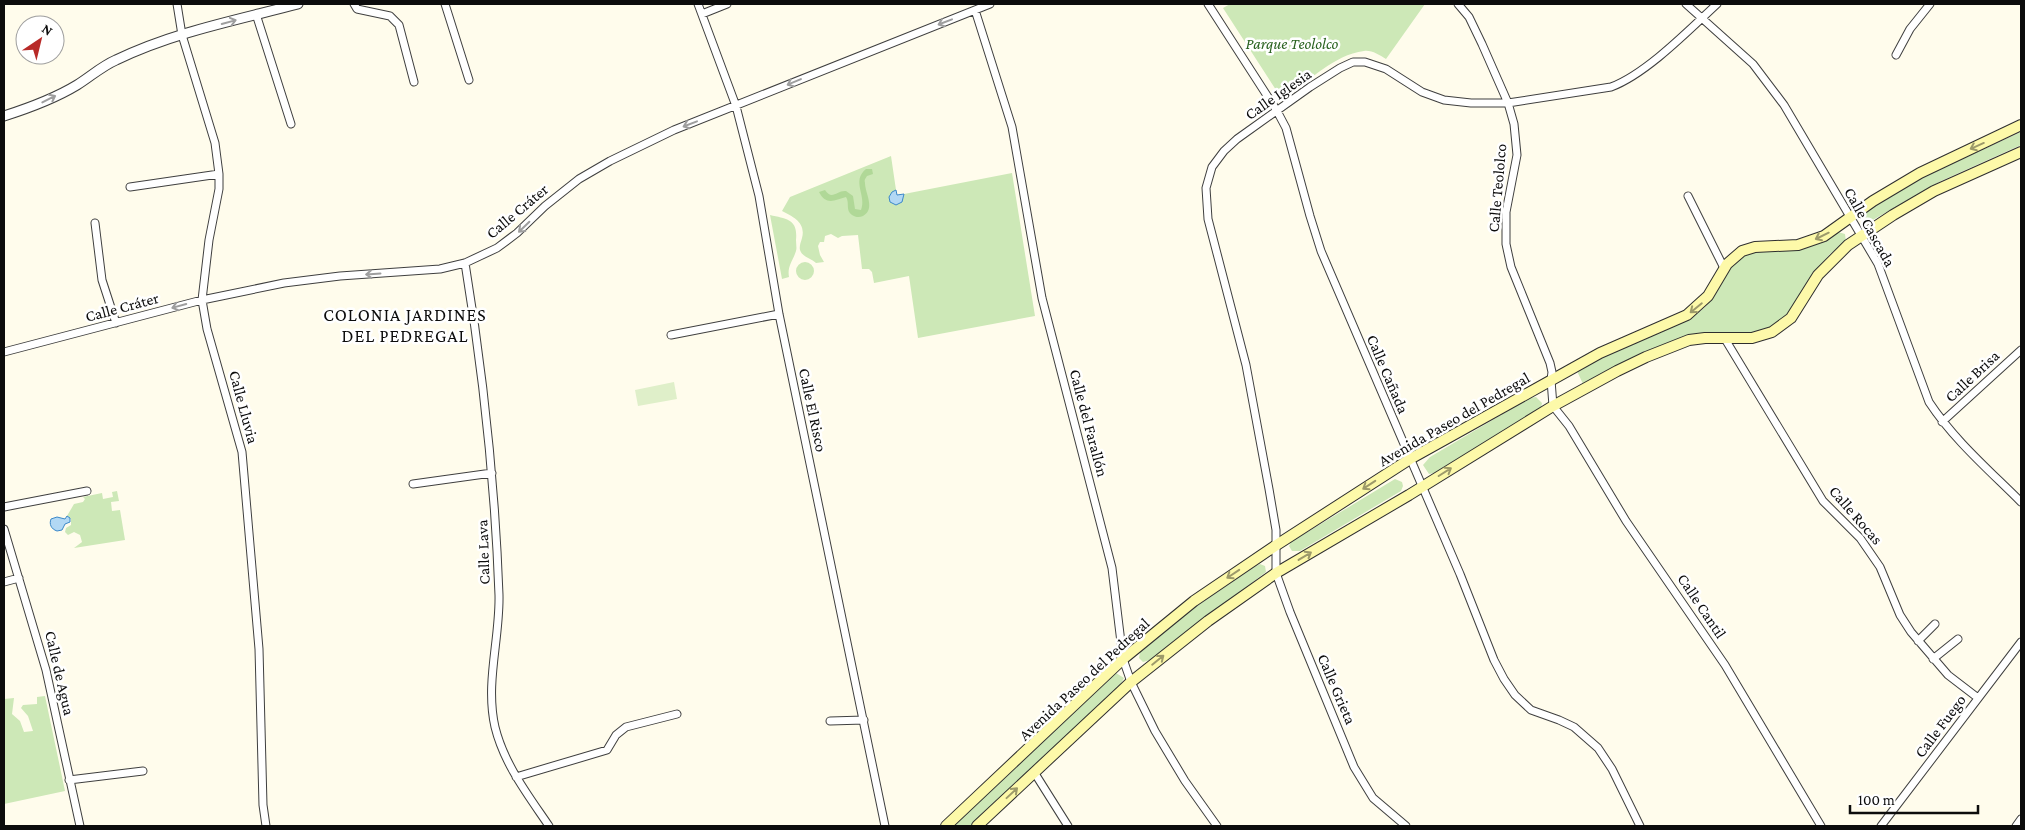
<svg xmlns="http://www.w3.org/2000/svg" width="2025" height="830" font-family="'Crimson Pro',serif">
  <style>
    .green { fill: #cde8b7 }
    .forest { fill: #b0d897 }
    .pitch { fill: #dfefc9 }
    .water { fill: #b2d8f4; stroke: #3b88c9 }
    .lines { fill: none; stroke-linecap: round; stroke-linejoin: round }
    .minor-casing { stroke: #3f3f3f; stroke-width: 9 }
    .tertiary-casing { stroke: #3f3f3f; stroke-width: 11 }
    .secondary-casing { stroke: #2e2e2e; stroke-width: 12 }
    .minor { stroke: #fff; stroke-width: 7 }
    .tertiary { stroke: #fff; stroke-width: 9 }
    .secondary { stroke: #fdf9a9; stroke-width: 10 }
    .oneway { stroke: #9e9e9e }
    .oneway2 { stroke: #9d9a6a }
    .labels { text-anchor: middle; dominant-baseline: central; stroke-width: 5; stroke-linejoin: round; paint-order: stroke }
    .park-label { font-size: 16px; font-style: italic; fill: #29621f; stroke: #fff }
    .street-label { font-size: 16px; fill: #0c0c0c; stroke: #fff }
    .neighbourhood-label { font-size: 18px; letter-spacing: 1px; fill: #0c0c0c; stroke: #fff }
  </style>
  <rect width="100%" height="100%" fill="#fffcec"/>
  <path class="green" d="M1230,4H1425L1386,59C1379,55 1372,50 1364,51C1333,55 1311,81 1286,95L1278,93L1223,8Z
    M2021,132V145L1941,181L1871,221L1865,218L1864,212L1923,177Z
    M891,156L896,190L890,195V202L904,197V194L1012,173L1035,316L918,338L909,276L874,283L872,272L869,269H862L858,235L842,236L838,238L831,234L825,236L824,242H820L818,246L820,255L824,262L816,263C811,258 802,257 800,250C799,246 801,242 802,238C806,223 794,217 782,211L790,197Z
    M770,215C787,219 798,219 796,240C796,244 797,248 796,251C793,261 787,266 789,277L782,279Z
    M1838,232L1845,234L1846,242L1830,254L1814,272L1787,314L1770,328L1752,333H1705L1615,367L1583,384L1577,371L1603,357L1688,319C1722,303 1718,271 1743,256C1754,249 1771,252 1784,251C1805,250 1821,243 1838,232Z
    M796 271a9 9 0 1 1 18 0a9 9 0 1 1-18 0Z
    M1536,397L1542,403L1541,408L1434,473L1429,474L1423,465L1430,457L1530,398Z
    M1395,479L1402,482L1403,486L1401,491L1300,551H1292L1289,546L1291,542Z
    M117,491L119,501L111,502L112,511L120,510L125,540L74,548L82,542L80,535L74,532L68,535L65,532L66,528L71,525V519L67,516L74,504L83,502L85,499L83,497L102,493L103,499L113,497L112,492Z
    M1260,564L1265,566L1266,572L1150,660L1143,662L1139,658L1140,652L1194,608L1254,567Z
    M1116,673L1124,678L1118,689L971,826H953Z
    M45,696L65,791L4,804V699L14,698L12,714L20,721L24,732L33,731L28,716L21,708L23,705L37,704V697Z"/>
  <path class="forest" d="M866,169H872L873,174L867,176C865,179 864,180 865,183C865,193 876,209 863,216C859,218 855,217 852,215C845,210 850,203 846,197C835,200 826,206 819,192L825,190C832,201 837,190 846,191L853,196L855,209L861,210C867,196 851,181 866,169Z"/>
  <path class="pitch" d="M674,382L677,399L638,406L635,390Z"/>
  <path class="water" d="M896,190L897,195L904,194L902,202L896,205L890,202L889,197L892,192Z
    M67,516L70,518V522L65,524L62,530L57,531C51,529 49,524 51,519L57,517L65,519Z"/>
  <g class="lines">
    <defs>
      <path id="minor" d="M177,4L182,35L215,143L219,174V189L209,240L202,300L207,329L242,452L259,649L263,805L266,826
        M354,4L357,9L390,16L399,25L414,82
        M445,4L469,80
        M698,4L736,106L759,196L779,314L885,826
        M1208,4L1277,111L1286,128L1310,216L1321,251L1460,574L1494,660L1504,679L1515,695L1531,710L1559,720L1574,727L1598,748L1612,769L1640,826
        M1458,4L1469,17L1482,44L1508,103L1514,124L1517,155L1506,212V244L1511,267L1550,363L1552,372L1551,380L1553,406L1569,426L1626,521L1725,665L1821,826
        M1686,4L1753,64L1784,105L1878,264L1929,402C1954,440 1989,470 2021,502
        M975,10L1012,127L1042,298L1112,568L1123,659L1131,682L1155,731L1185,781L1217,826
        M256,14L291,124
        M702,14L727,4
        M1896,55L1910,29L1930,4
        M130,187L219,174
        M1688,196L1724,268
        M95,223L102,280L116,323
        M465,263C483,372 495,484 499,595C500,639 485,683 495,727C504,764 528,795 549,826
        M671,335L779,314
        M1725,339L1823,501L1860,538L1880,567L1900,615L1911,632L1948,675L1978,698
        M4,352L202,300L284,283L340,276L440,269L465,263L497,248L517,233L545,206L579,179L610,161L674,130L990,4
        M1942,422L2021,350
        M413,484L492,473
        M4,507L87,491
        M4,529L46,670L80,826
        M4,582L19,578
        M1918,641L1935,624
        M1933,659L1958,639
        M830,721L864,720
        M1034,772L1068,826
        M516,777L607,750L616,735L626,727L677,714
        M69,780L143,771
        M1406,826L1373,798L1354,767L1290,612L1276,573V530L1269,489L1246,365L1208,219L1206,188L1212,167L1224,151L1237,139L1310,87L1340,68L1353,62H1365L1386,69L1422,92L1444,100L1471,103H1508L1611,87C1646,74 1689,30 1717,4
        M1881,826L2021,642
        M2016,826L2021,819"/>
      <path id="tertiary" d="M4,116C29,108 54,99 77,85C90,77 102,66 116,60C174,32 237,20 298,4"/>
      <path id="secondary" d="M946,826L1123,659L1194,601L1275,546L1410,459L1600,353L1687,315L1708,296L1727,264L1742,251L1755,247L1798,245L1824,236L1873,201L1920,173L2021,125
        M977,826L1131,682L1208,621L1276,573L1409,495L1553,406L1617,371L1646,357L1689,340L1705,338H1752L1772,332L1791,318L1818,275L1848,245L1893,215L1934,191L2021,152"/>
    </defs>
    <use href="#minor" class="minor-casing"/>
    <use href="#tertiary" class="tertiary-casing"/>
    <use href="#secondary" class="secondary-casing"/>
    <use href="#minor" class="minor"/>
    <use href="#tertiary" class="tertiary"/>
    <use href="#secondary" class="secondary"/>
  </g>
  <defs><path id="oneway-shaft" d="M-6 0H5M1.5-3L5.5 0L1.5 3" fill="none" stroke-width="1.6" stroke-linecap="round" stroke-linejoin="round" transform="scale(1.25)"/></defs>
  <g class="oneway">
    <use href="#oneway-shaft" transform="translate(229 22) rotate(-15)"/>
    <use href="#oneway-shaft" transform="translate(945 22) rotate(159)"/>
    <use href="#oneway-shaft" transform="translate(794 82) rotate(157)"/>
    <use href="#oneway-shaft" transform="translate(49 99) rotate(-27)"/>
    <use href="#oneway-shaft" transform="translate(690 124) rotate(159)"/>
    <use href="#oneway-shaft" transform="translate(524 227) rotate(136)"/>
    <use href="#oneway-shaft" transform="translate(373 274) rotate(176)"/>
    <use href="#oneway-shaft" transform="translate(179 306) rotate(165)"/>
  </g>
  <g class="oneway2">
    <use href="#oneway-shaft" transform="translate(1977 146) rotate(156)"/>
    <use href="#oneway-shaft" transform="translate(1822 236) rotate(154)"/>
    <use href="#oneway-shaft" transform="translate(1696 308) rotate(141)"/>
    <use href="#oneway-shaft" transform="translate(1445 472) rotate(-32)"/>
    <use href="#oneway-shaft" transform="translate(1369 485) rotate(147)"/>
    <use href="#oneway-shaft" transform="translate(1305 556) rotate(-31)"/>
    <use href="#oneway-shaft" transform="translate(1233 574) rotate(146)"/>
    <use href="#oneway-shaft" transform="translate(1158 660) rotate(-39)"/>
    <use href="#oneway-shaft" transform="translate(1012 793) rotate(-43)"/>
  </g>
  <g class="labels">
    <g class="park-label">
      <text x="1292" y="43">Parque Teololco</text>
    </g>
    <g class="street-label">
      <text transform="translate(1278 94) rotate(-35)">Calle Iglesia</text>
      <text transform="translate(1497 188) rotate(-85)">Calle Teololco</text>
      <text transform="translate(517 211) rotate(-40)">Calle Cráter</text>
      <text transform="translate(1870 227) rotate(61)">Calle Cascada</text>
      <text transform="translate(122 307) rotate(-15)">Calle Cráter</text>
      <text transform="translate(1388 374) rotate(67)">Calle Cañada</text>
      <text transform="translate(1972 376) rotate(-43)">Calle Brisa</text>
      <text transform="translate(244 407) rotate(75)">Calle Lluvia</text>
      <text transform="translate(813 410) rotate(78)">Calle El Risco</text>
      <text transform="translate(1454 419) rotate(-30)">Avenida Paseo del Pedregal</text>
      <text transform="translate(1089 423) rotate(75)">Calle del Farallón</text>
      <text transform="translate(1856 515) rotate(49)">Calle Rocas</text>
      <text transform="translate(483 552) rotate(-92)">Calle Lava</text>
      <text transform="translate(1702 606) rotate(56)">Calle Cantil</text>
      <text transform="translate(60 673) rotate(77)">Calle de Agua</text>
      <text transform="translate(1084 679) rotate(-43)">Avenida Paseo del Pedregal</text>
      <text transform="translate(1337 689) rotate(67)">Calle Grieta</text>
      <text transform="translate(1940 726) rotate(-53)">Calle Fuego</text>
    </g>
    <g class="neighbourhood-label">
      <text x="405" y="315">COLONIA JARDINES<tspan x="405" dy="21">DEL PEDREGAL</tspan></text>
    </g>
  </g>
  <rect width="2025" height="830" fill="none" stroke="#0c0c0c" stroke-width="10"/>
  <g transform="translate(40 40) rotate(35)"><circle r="24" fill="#ffffff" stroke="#9e9e9e"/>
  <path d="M0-4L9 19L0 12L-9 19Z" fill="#b82a28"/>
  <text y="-8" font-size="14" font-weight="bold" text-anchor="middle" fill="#0c0c0c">N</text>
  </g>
  <path d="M1850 805v8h128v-8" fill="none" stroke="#0c0c0c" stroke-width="2.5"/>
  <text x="1858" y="805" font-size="15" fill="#0c0c0c" stroke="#ffffff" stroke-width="4" paint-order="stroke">100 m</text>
</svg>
